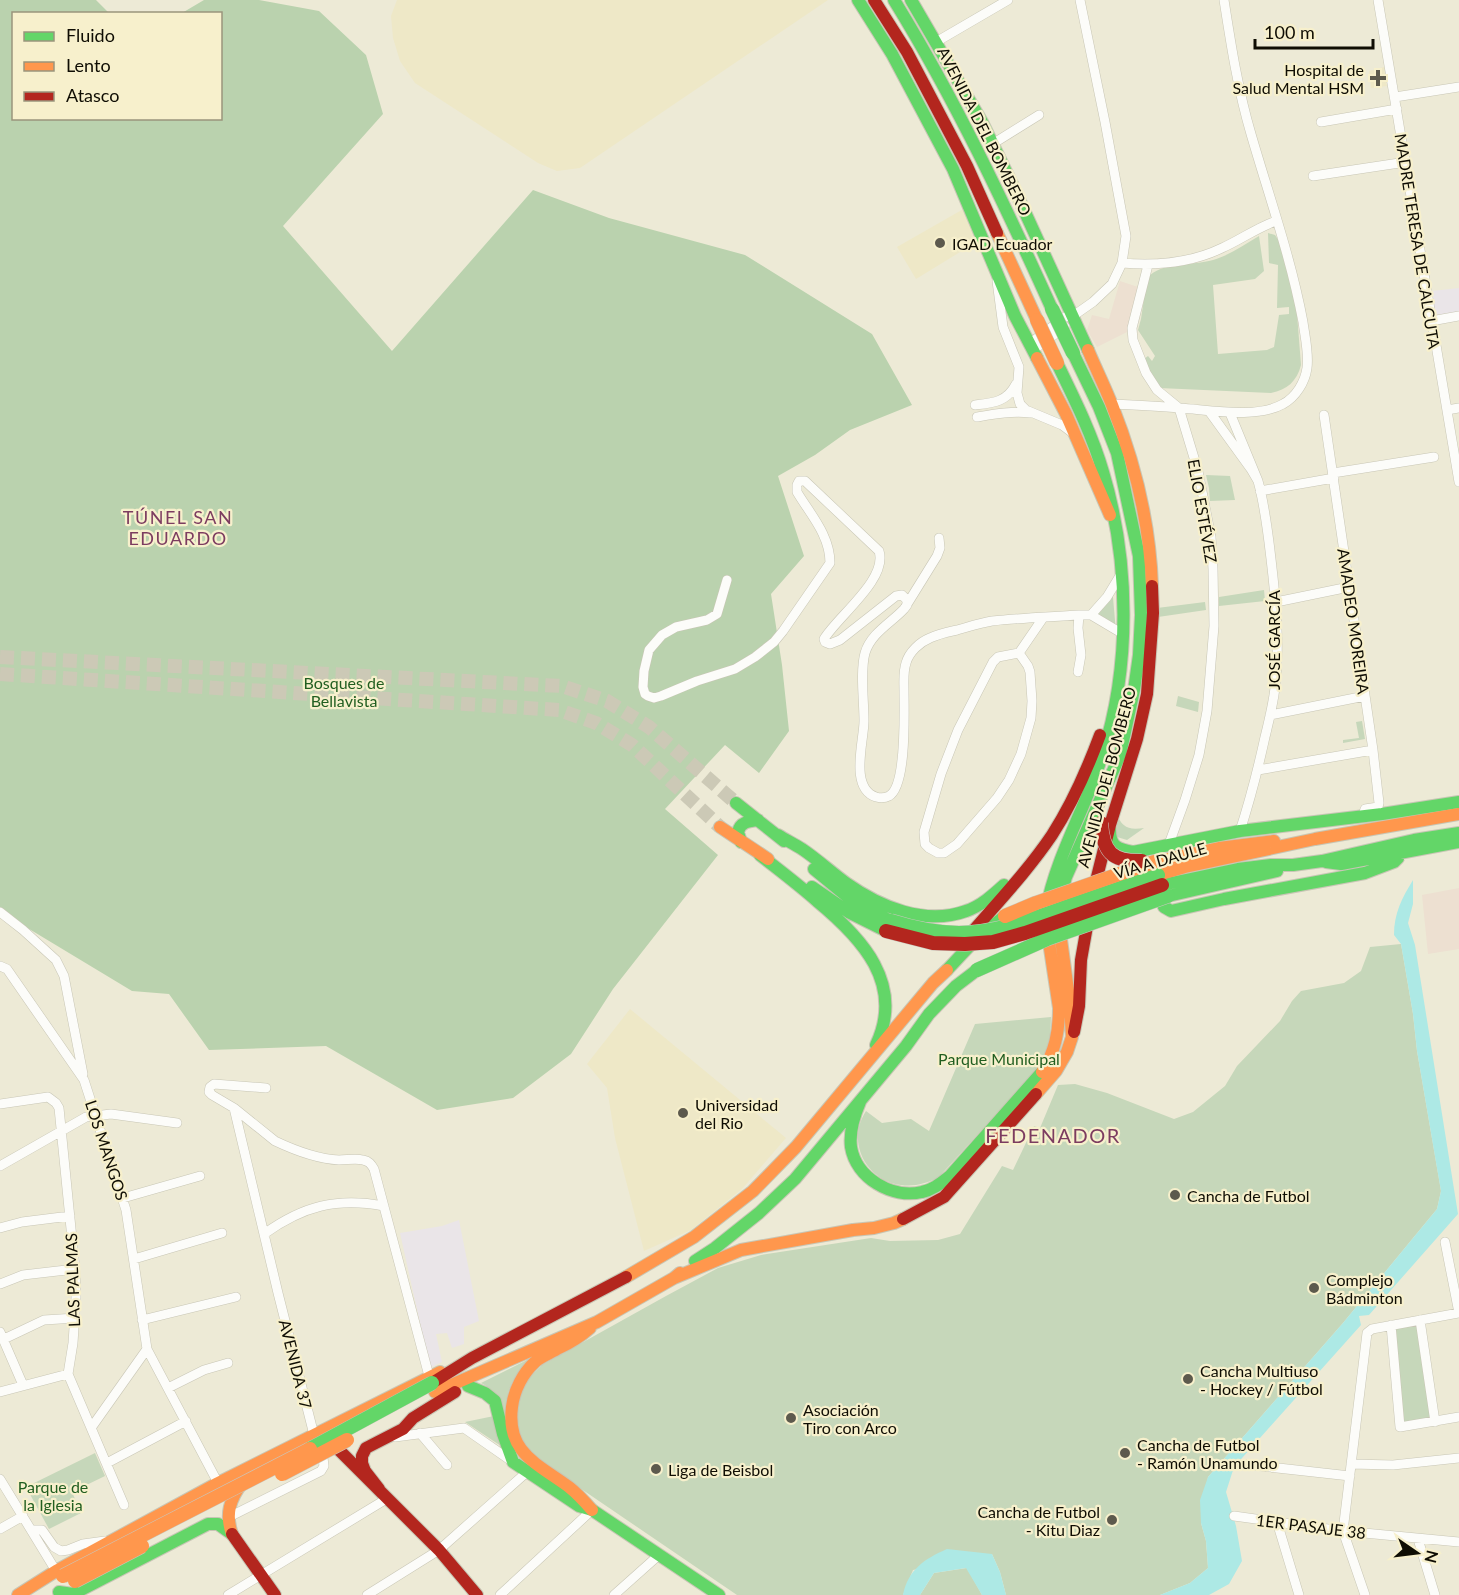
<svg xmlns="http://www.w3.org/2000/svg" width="1459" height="1595" font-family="Lato,sans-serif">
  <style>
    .commercial { fill: #ede0d1 }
    .industrial { fill: #eae5e8 }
    .built { fill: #eee8c7 }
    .green { fill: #c6d7ba }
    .forest { fill: #bad2ae }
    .water { fill: #ade9e5 }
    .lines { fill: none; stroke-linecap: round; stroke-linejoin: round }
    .primary-tunnel { stroke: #ccc9b6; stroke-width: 14; stroke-dasharray: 14 7; stroke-linecap: butt }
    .street-casing { stroke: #c8c6b5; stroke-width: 10 }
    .fast-casing { stroke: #c8c6b5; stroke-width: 14 }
    .slow-casing { stroke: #c8c6b5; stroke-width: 14 }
    .jam-casing { stroke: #c8c6b5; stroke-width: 14 }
    .street { stroke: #fcfcf9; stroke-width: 9 }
    .fast { stroke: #63d668; stroke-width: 12 }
    .slow { stroke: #ff974d; stroke-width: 12 }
    .jam { stroke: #b3261e; stroke-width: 12 }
    .fast-bridge-casing { stroke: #c9c7be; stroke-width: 15; stroke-linecap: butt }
    .slow-bridge-casing { stroke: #c9c7be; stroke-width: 15; stroke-linecap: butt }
    .jam-bridge-casing { stroke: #c9c7be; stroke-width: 15; stroke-linecap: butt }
    .fast-bridge { stroke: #63d668; stroke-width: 14 }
    .slow-bridge { stroke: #ff974d; stroke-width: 14 }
    .jam-bridge { stroke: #b3261e; stroke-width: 14 }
    .poi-dot { fill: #5d5a4d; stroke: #f7f0cc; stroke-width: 2 }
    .labels { text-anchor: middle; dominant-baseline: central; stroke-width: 4.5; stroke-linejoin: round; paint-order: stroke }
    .poi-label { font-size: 16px; fill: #0f0d03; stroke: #f7f0cc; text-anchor: start }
    .street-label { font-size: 16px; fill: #0f0d03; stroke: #f7f0cc }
    .park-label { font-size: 16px; fill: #215e20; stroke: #f7f0cc }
    .neighbourhood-label { font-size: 18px; letter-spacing: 1.5px; fill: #7c3c60; stroke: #f7f0cc }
    .quarter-label { font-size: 20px; letter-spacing: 1.5px; fill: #7c3c60; stroke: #f7f0cc }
  </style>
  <rect width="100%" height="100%" fill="#edead6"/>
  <path class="commercial" d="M1120,281L1138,287L1127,332L1097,347L1087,330L1092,315L1109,319Z
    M1459,888V949L1428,954L1422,895Z"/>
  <path class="industrial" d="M1459,288V312L1434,315L1432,291Z
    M459,1220L479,1321L464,1327V1344L452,1348L447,1333L436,1334L442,1362L430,1368L400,1233L442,1226Z"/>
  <path class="built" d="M397,0H828L580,168L557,171L538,163L415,83L400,61L393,38L391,16Z
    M1384,67L1387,86L1371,88L1369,71Z
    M967,207L983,238L916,279L897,247Z
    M630,1009L786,1138L742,1189L691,1230L644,1251L615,1138L607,1088L587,1064Z"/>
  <path class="green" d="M1268,233L1275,235L1281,244L1296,301L1301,365C1297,381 1287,390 1271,393L1159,388L1148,371L1144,359L1148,356L1152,361L1155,356L1138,330L1141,319L1147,278C1163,261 1192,266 1213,260C1230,255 1244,245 1259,236L1264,271L1255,279L1213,285L1218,354L1267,350L1274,347L1279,315L1289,314V307L1277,308L1278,265L1269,263Z
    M1206,475L1230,476L1235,500L1210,501L1209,488Z
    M1112,586L1116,632L1091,612Z
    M1264,590L1265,601L1219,606V597Z
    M1205,602L1206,610L1158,617L1157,608Z
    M1178,696L1199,702L1198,712L1176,706Z
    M1362,721L1365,739L1343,743V740L1359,738L1356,722Z
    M1116,812C1122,828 1128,830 1144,828L1127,840L1117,837L1111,830Z
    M1401,944L1413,1014L1417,1051L1441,1191L1437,1209L1343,1323L1208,1477L1201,1523L1206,1541L1208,1568L1190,1583L1160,1595H1006L1000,1572L992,1554L913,1570L903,1595H737L527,1452L518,1435V1407L521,1392L529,1378L542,1365L666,1296L718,1268L761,1255L871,1238L890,1241L938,1240L960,1234L1002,1166L1013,1170L1034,1126L1040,1128L1058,1085L1075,1084L1107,1093L1174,1119L1193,1112L1225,1086L1237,1066L1280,1021L1292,1001L1301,991L1344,983L1361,971L1370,947Z
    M1051,1017L1050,1046L1037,1069L938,1178C926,1183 915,1187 901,1185C865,1180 846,1141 866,1111L882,1123L911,1119L929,1131L975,1024Z
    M1420,1320L1435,1422L1400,1427L1391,1325Z
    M531,1358C512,1376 506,1391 505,1418C500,1402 497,1391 481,1383Z
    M494,1416L504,1448L465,1422Z
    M95,1453L105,1476L72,1492L81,1513L49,1529L26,1487Z
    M967,1568L982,1595H920L934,1573Z"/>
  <path class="forest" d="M0,0H96L109,13L14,14V118H220V14L182,13L204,0H259L319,11L366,55L383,114L283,226L392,351L533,190L609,218L745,255L872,334L912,405L850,430L815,455L778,476L804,556L771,594L782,665L789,731L759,773L725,745L665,809L718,855L613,989L571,1054L513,1098L437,1110L326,1046L209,1050L169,994L132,991L6,915L0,914Z"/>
  <path class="water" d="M1413,880V904L1408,923L1415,945L1458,1214L1369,1315L1359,1316L1361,1325L1234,1467L1226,1492L1236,1526L1242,1561L1229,1584L1209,1595H1160L1190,1583L1208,1568L1206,1541L1201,1523L1200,1500L1208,1477L1343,1323L1437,1209L1441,1191L1437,1168L1417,1051L1413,1014L1401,944L1394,935C1394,913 1402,898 1413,880Z
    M947,1549L992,1554L1000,1572L1006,1595H982L966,1568L934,1573L920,1595H903C908,1570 924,1559 947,1549Z"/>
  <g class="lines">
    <path class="primary-tunnel" d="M0,657L562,686L607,701L649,727L736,803
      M0,674L559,710L596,723L632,745L720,827"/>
    <defs>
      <path id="street" d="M1378,0L1459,482
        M936,42L1008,0
        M1395,97L1459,87
        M1321,122L1397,109
        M994,143L1039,115
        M1313,176L1406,162
        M1122,263C1157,266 1191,263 1222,248C1242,239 1256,228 1276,221
        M1148,265L1132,328L1133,340L1146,373L1157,390L1179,408L1198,471L1211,537L1213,569L1214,626L1207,711L1199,755L1185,800L1169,844
        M997,281L1003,327L1019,367L1017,393L1020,404L1026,410L1062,425L1074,434
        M1431,321L1459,316
        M1029,344L1065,317L1073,316L1093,302L1112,284L1122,263L1126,236L1105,122L1080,0
        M1033,350L1065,327
        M1112,404C1135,405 1157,406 1180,408C1210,410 1257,419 1283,404C1296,397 1305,382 1307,368C1309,353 1305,337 1303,322C1291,258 1269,196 1251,134C1238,90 1231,45 1224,0
        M975,405C993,403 1007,402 1016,384
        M1447,410L1459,408
        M1209,411L1251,469L1258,481L1230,413
        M1324,415L1373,750L1379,803L1378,807L1365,809L1363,816
        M977,417C995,414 1012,411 1030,413
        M1333,473L1434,457
        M1260,491L1334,478
        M727,580L717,614L707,620L676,627L662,635L649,650L644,671L643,687L645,694L648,696L654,698L661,696L697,681L735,669L755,657L774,642L783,631L830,563C830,535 810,514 797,492V485L799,481H805L879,551C888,579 838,616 824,639L825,642L830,644L840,640L896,596L902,595L907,600V605L904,609C891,623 871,633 865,653C860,671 864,701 864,721C864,741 849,788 876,797C880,798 885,798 889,796C907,786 904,711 904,691C904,682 903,672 906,663C909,652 920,642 930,638C938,634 948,632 957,630C968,627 980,623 992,621C1021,618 1050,617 1079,615H1091L1123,634
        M1276,602L1349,587
        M906,606L937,556L940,548L939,538
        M1091,615L1107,597L1121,574
        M1019,653L1028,666L1030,672L1032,701L1031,718L1021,754L1009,780L997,798L957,844L944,853H938L929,848L925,844L924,832L941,774L958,730L993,662L998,657Z
        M1019,653L1043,618
        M1078,672L1081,655L1078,628L1079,615
        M1270,715L1365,696
        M1258,770L1373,750
        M1240,831C1250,800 1258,769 1265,737C1269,721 1273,704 1275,688C1280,645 1276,601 1271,559C1268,533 1265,506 1258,481
        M0,912L23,930L56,960L64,976L83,1074
        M0,966L7,969L84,1080L126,1210L147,1349L91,1428
        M266,1088L214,1084L210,1087L209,1092L212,1095L234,1108L275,1141C294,1150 318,1159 339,1160C347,1160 356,1158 363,1160C369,1161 371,1164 374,1169L429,1376
        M0,1104L48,1097L56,1103L59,1108L75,1269L76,1297L73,1343L68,1374L124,1505
        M234,1108L278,1293L314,1435
        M0,1166L86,1117L111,1114L177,1123
        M123,1198L200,1176
        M0,1228L22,1222L70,1216
        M264,1234C303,1206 337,1197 384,1206
        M1445,1242L1459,1313
        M134,1259L222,1233
        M0,1284L23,1275L75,1269
        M142,1320L236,1297
        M1420,1320L1435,1422
        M1391,1325L1400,1427L1459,1417
        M0,1332L23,1385
        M4,1339L44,1320L76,1318
        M147,1349L218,1483
        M168,1388L204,1370L228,1363
        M0,1392L68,1374
        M420,1433L447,1465
        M395,1437L464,1428L513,1462
        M107,1463L186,1421
        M1242,1464L1350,1476
        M1351,1464L1393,1465L1459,1458
        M0,1479L56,1571
        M233,1515L321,1471L324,1466L322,1449
        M1234,1516L1343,1531L1459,1542
        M1277,1522L1299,1595
        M0,1529L23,1516
        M32,1530H42L54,1547L61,1551L68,1550L83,1544L105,1541
        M1418,1539L1435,1595
        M228,1595L388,1498
        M367,1595L439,1550L527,1472
        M500,1595L592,1510
        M614,1595L660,1554
        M1365,1595L1343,1531L1367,1333L1372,1329L1459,1313"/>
      <path id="fast" d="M858,0L892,54L953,169L1015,316L1037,358
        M894,0C955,99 1004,203 1052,309
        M911,0L982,122L1013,186L1088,350
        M736,803L784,841
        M1110,830C1110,847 1118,849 1133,852L1240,831L1382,814L1459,802
        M778,835C786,840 794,844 802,849C817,859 831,872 846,883C880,907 925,926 966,911C981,906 993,895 1004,885
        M741,842L738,832C740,822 749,821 758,820
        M760,855C779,870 799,885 817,901C862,938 905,984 876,1045
        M1326,862L1341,864L1459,842
        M814,869L854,902L891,921
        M1162,885L1238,869L1271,865H1293L1322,861L1414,840L1459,833
        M812,887L850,913L886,931
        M1158,890L1164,907L1171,911L1224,899L1365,873L1394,862L1398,858L1400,852
        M1168,896L1277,871
        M1059,902L1066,877L1120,755L1134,690L1139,655L1141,615L1139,556L1117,453L1099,407L1073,353
        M1046,910C1056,856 1086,808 1102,756C1131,667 1130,562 1103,472C1092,434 1074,398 1057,363
        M947,970L977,938L1005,916
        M860,1102C854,1116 849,1131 851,1147C856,1178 892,1199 922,1192C933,1190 941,1183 950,1176L1042,1072
        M695,1261L715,1248L759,1213L795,1179L906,1046L929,1014L956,986L977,970
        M468,1386L485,1393L495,1401L503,1434L513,1462L579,1506L592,1510L719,1595
        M59,1592L73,1594L208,1524H218L232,1534"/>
      <path id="slow" d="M997,233L1037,320
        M1088,350C1096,369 1105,387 1112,405C1135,463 1150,524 1152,586
        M1037,358L1066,414L1110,515
        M720,827L768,859
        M1154,862L1219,848L1274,841
        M1158,875L1185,867L1315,839L1459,814
        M1042,1072C1055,1052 1059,1032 1059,1008L1047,929
        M1036,1094L1056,1071L1067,1052L1072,1037L1070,1005L1059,925
        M626,1277L694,1237L753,1191L796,1147L933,983L947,970
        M674,1278L741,1250L853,1230L874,1228L894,1223L903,1219
        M590,1328C581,1336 570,1343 559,1348C551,1353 542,1356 535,1362C523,1373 514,1390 512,1407C506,1453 538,1464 569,1487C578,1494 585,1502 592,1510
        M435,1392L597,1322L674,1278L680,1273
        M232,1534C225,1514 230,1499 242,1483
        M18,1595L56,1571L218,1483L440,1372"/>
      <path id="jam" d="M874,0L907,52L967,166L997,233
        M1094,889L1110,825L1137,739L1147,694L1153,613L1152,586
        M967,938C996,904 1027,872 1052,835C1072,804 1087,770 1100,735
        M1074,1032L1079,1006L1081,960L1089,915
        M903,1219L944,1197L1036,1094
        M432,1383L472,1358L626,1277
        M328,1442L340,1451L439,1550L477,1595
        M379,1489L365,1471L362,1463V1456L366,1448L403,1429L413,1418L455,1392
        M232,1534L275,1595"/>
    </defs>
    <use href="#street" class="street-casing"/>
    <use href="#fast" class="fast-casing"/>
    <use href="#slow" class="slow-casing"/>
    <use href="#jam" class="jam-casing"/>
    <use href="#street" class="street"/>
    <use href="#fast" class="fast"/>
    <use href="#slow" class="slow"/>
    <use href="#jam" class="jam"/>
    <defs>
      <path id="fast-bridge" d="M1052,309L1073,353
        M891,921C913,928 935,933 959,933C998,933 1035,918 1071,905C1100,895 1129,885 1158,875
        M977,970L1047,939L1168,896
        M310,1449L432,1383"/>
      <path id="slow-bridge" d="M1037,320L1057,363
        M1005,916L1036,903L1154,862
        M282,1474L347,1440
        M63,1576L310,1449
        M75,1581L142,1546"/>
      <path id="jam-bridge" d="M1101,823C1103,852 1112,862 1142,861
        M886,931L933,943L965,944L993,942L1025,933L1162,885"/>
    </defs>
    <use href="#fast-bridge" class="fast-bridge-casing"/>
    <use href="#slow-bridge" class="slow-bridge-casing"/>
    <use href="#jam-bridge" class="jam-bridge-casing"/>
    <use href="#fast-bridge" class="fast-bridge"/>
    <use href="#slow-bridge" class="slow-bridge"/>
    <use href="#jam-bridge" class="jam-bridge"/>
  </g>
  <g class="poi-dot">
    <path d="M1375 69h6v6h6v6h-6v6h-6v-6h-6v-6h6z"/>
    <circle cx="940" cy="243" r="6"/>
    <circle cx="683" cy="1113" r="6"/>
    <circle cx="1175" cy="1195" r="6"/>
    <circle cx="1314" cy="1288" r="6"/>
    <circle cx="1188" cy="1379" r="6"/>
    <circle cx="791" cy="1418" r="6"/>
    <circle cx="1125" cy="1453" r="6"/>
    <circle cx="656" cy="1469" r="6"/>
    <circle cx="1112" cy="1520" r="6"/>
  </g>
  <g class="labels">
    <g class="poi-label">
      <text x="1364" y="69" text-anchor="end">Hospital de<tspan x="1364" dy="18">Salud Mental HSM</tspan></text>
      <text x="952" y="243">IGAD Ecuador</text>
      <text x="695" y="1104">Universidad<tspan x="695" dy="18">del Rio</tspan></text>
      <text x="1187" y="1195">Cancha de Futbol</text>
      <text x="1326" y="1279">Complejo<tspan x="1326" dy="18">Bádminton</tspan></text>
      <text x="1200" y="1370">Cancha Multiuso<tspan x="1200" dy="18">- Hockey / Fútbol</tspan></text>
      <text x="803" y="1409">Asociación<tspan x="803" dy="18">Tiro con Arco</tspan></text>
      <text x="1137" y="1444">Cancha de Futbol<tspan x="1137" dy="18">- Ramón Unamundo</tspan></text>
      <text x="668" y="1469">Liga de Beisbol</text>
      <text x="1100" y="1511" text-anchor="end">Cancha de Futbol<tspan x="1100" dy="18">- Kitu Diaz</tspan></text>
    </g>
    <g class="street-label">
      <text transform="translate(985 131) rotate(63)">AVENIDA DEL BOMBERO</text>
      <text transform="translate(1418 241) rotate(81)">MADRE TERESA DE CALCUTA</text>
      <text transform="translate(1203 511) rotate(80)">ELIO ESTÉVEZ</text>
      <text transform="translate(1354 621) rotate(82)">AMADEO MOREIRA</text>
      <text transform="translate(1273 640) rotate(-90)">JOSÉ GARCÍA</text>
      <text transform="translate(1106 777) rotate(-75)">AVENIDA DEL BOMBERO</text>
      <text transform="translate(1160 860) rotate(-16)">VÍA A DAULE</text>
      <text transform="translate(107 1150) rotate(72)">LOS MANGOS</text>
      <text transform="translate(72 1280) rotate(-92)">LAS PALMAS</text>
      <text transform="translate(296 1364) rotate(76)">AVENIDA 37</text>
      <text transform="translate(1311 1526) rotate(7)">1ER PASAJE 38</text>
    </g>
    <g class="park-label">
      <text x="344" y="682">Bosques de<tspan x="344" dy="18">Bellavista</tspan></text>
      <text x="999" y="1058">Parque Municipal</text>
      <text x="53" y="1486">Parque de<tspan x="53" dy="18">la Iglesia</tspan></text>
    </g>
    <g class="neighbourhood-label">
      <text x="178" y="517">TÚNEL SAN<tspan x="178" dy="21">EDUARDO</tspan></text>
    </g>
    <g class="quarter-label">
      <text x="1053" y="1135">FEDENADOR</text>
    </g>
  </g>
  <rect x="12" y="12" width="210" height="108" fill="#f7f0cc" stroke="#9a957c" stroke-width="1.5"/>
  <rect x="24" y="32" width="30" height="9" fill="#63d668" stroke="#9a957c" stroke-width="1.5"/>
  <text x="66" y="42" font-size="18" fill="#0f0d03">Fluido</text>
  <rect x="24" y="62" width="30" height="9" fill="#ff974d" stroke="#9a957c" stroke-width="1.5"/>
  <text x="66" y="72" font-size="18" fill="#0f0d03">Lento</text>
  <rect x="24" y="92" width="30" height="9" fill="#b3261e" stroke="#9a957c" stroke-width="1.5"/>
  <text x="66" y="102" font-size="18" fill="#0f0d03">Atasco</text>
  <g transform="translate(1417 1553) rotate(104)" stroke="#f7f0cc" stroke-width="4.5" paint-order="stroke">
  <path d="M0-4.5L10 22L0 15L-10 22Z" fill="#0f0d03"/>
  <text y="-9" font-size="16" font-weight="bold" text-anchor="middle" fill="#0f0d03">N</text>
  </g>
  <path d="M1255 39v9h118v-9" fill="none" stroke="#0f0d03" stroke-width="3"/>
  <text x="1264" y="39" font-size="18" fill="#0f0d03" stroke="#f7f0cc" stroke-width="4.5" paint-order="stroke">100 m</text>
</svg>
